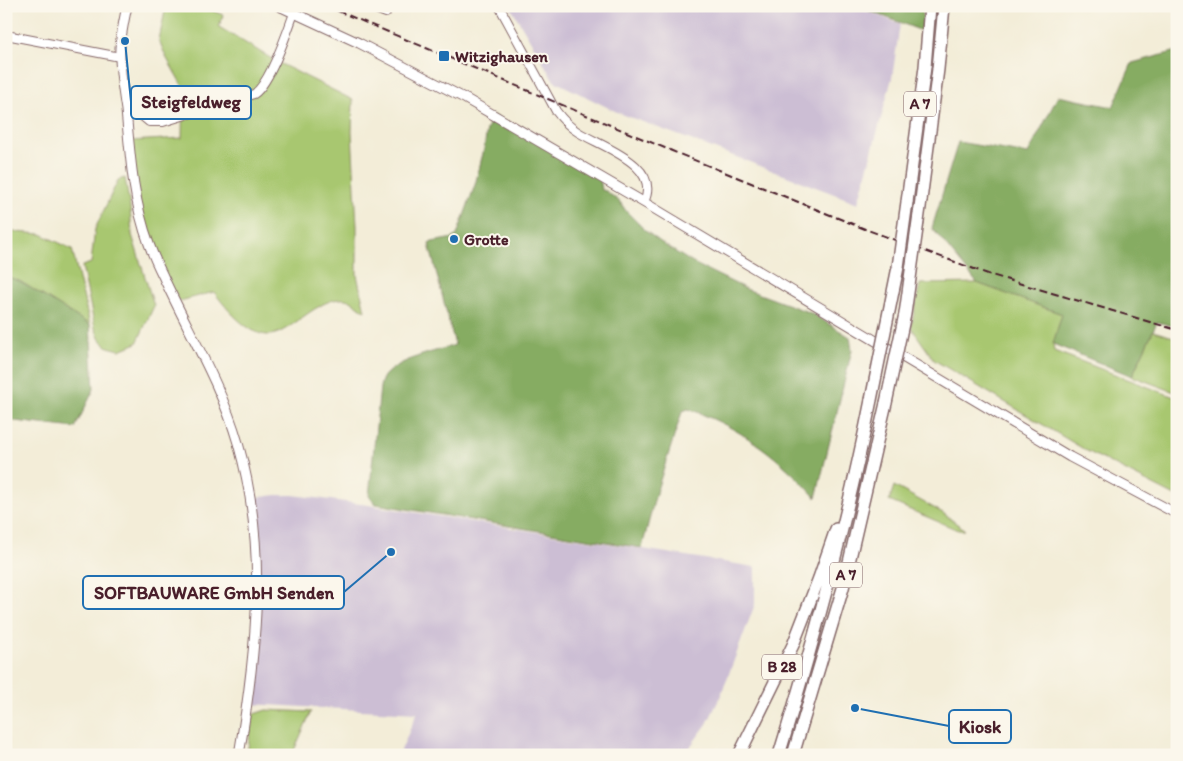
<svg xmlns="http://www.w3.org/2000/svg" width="1183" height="761" font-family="Itim,sans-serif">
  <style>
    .industrial { fill: #ccbed4 }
    .green { fill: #a8c76f; stroke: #79734d }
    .forest { fill: #86ac62; stroke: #686646 }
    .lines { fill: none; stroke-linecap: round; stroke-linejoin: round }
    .minor-casing { stroke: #856768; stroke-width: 10 }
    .major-casing { stroke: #856768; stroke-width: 11 }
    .highway-casing { stroke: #856768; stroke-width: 14 }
    .minor { stroke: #fff; stroke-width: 8 }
    .major { stroke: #fff; stroke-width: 9 }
    .highway { stroke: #fff; stroke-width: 11 }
    .rail { stroke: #4a1f2b; stroke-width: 2; stroke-dasharray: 8 4; stroke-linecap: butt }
    .highway-bridge-casing { stroke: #856768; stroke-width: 14; stroke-linecap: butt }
    .highway-bridge { stroke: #fff; stroke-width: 11 }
    .poi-dot { fill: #1f6fb2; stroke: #fbf7ec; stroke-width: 2 }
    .labels { text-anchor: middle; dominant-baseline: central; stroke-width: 4; stroke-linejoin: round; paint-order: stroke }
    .shield { fill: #fbf7ec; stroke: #7f6065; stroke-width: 1 }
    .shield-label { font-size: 15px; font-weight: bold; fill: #4a1f2b }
    .poi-label { font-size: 16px; font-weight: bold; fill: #4a1f2b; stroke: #fbf7ec; text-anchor: start }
    .leader { fill: none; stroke: #1f6fb2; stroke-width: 2 }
    .callout-dot { fill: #1f6fb2; stroke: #fbf7ec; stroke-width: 2 }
    .callout { fill: #fbf7ec; stroke: #1f6fb2; stroke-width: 2 }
    .callout-label { font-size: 18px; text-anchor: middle; font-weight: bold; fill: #4a1f2b }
  </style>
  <rect width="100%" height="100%" fill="#fbf7ec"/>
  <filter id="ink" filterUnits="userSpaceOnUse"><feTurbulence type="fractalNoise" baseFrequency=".02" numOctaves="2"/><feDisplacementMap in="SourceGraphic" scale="10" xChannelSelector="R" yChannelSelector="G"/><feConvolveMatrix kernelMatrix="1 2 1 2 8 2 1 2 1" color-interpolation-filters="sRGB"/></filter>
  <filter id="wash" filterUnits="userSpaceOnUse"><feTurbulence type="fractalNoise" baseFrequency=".0096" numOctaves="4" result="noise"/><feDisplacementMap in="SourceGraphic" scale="20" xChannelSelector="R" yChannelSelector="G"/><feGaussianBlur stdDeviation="1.12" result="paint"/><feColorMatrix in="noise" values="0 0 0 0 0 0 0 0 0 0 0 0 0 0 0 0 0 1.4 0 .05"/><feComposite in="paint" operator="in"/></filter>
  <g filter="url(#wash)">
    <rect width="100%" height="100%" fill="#f3edd8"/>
    <path class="industrial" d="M510,6H854L900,24L892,78L858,203L619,113L554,81Z
      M277,495H293L368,505L755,567V604L721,695L707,724L684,755H399L417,713L249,704L256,640L252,498Z"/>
    <path class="green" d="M166,6H201L223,15L219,27L277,62L353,100L352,132L357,226V275L365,311C360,308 352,300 345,299C337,298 326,302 320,306C305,314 293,326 278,333C254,344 226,308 214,292L176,302L150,243L139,203L130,141L182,138L183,87L166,57L159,40Z
      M125,178L130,207L132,235L154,306L137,343L120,350L108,347L100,340L95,328L82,266L91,263L95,229L118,180Z
      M6,228L16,232L41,234L72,249L90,325L21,282L6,276Z
      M977,283L1062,314L1053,344L1054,351L1177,398V497L1087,451L934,360L911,327L920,284Z
      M1153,331L1177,338V393L1132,376Z
      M894,486L943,513L965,530H958L889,501Z
      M266,710L311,712L292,755H247L252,719L254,714Z"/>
    <path class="forest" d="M857,6H923L922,31Z
      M1177,51V327L1157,322L1132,376L1053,344L1062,314L977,283L932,228L958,142L1028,154L1058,96L1113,107L1132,63Z
      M493,115L600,177L602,190L606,191L620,202L626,211L647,232L666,246L693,263L746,289L811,313L850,337L852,350L816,498C787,465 753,437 713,419C705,416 697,411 688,409L683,411L681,415L656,493L642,548L376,504L369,496L380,387C381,382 383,376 387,373C403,358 434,352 455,345L429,244L432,242L453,238L457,235L475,185L484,149L487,129Z
      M6,276L21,282L90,325L94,389L75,428L6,420Z"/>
  </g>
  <g filter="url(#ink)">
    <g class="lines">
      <defs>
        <path id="minor" d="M368,6L386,13L387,6
          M499,6L556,111C562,119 568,126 578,132C602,147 662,165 644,202
          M6,35L120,57
          M125,102L149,122H163L254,94C270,83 287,33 294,13"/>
        <path id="major" d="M127,6C124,20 121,34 120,48C119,69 123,90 126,110C130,155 133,201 149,244C153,255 158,266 163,276C188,331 221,384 238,443C268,548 257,648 239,755
          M279,6L359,43L466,99L650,206L1070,457L1177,514"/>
        <path id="highway" d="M921,200L938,69L944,6
          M907,202L925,67L930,6
          M739,755L793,645L819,578L836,529
          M779,755C815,638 847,520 871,400
          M793,755L843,588L886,403"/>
      </defs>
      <use href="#minor" class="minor-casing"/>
      <use href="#major" class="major-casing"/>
      <use href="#highway" class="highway-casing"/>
      <use href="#minor" class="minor"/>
      <use href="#major" class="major"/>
      <use href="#highway" class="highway"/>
      <path class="rail" d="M326,6L672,151L865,229L988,274L1177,330"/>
      <defs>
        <path id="highway-bridge" d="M871,400L898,267L907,202
          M886,403L905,314L921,200"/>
      </defs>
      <use href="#highway-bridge" class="highway-bridge-casing"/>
      <use href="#highway-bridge" class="highway-bridge"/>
    </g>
  </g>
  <g class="poi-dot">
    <rect x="438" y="50" width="12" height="12" rx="2.5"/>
    <circle cx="454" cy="239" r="5"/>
  </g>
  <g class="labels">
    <g class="shield">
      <rect x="904" y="91.5" width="32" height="25" rx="4"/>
      <rect x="830" y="562.5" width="32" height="25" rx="4"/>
      <rect x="762" y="654.5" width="40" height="25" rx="4"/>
    </g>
    <g class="shield-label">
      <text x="920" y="104">A 7</text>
      <text x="846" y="575">A 7</text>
      <text x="782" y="667">B 28</text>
    </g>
    <g class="poi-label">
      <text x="455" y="56">Witzighausen</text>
      <text x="464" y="239">Grotte</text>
    </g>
  </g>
  <path class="leader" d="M125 41L131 102M391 552L344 592M855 708L949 726"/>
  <g class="callout-dot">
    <circle cx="125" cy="41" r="5"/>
    <circle cx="391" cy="552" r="5"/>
    <circle cx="855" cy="708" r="5"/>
  </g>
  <g class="callout">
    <rect x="131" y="86" width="120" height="33" rx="5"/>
    <rect x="83" y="576" width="261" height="33" rx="5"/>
    <rect x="949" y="710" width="62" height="33" rx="5"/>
  </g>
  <g class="callout-label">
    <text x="191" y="108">Steigfeldweg</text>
    <text x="214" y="599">SOFTBAUWARE GmbH Senden</text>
    <text x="980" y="733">Kiosk</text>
  </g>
  <rect width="1183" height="761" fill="none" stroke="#fbf7ec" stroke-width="25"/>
</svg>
